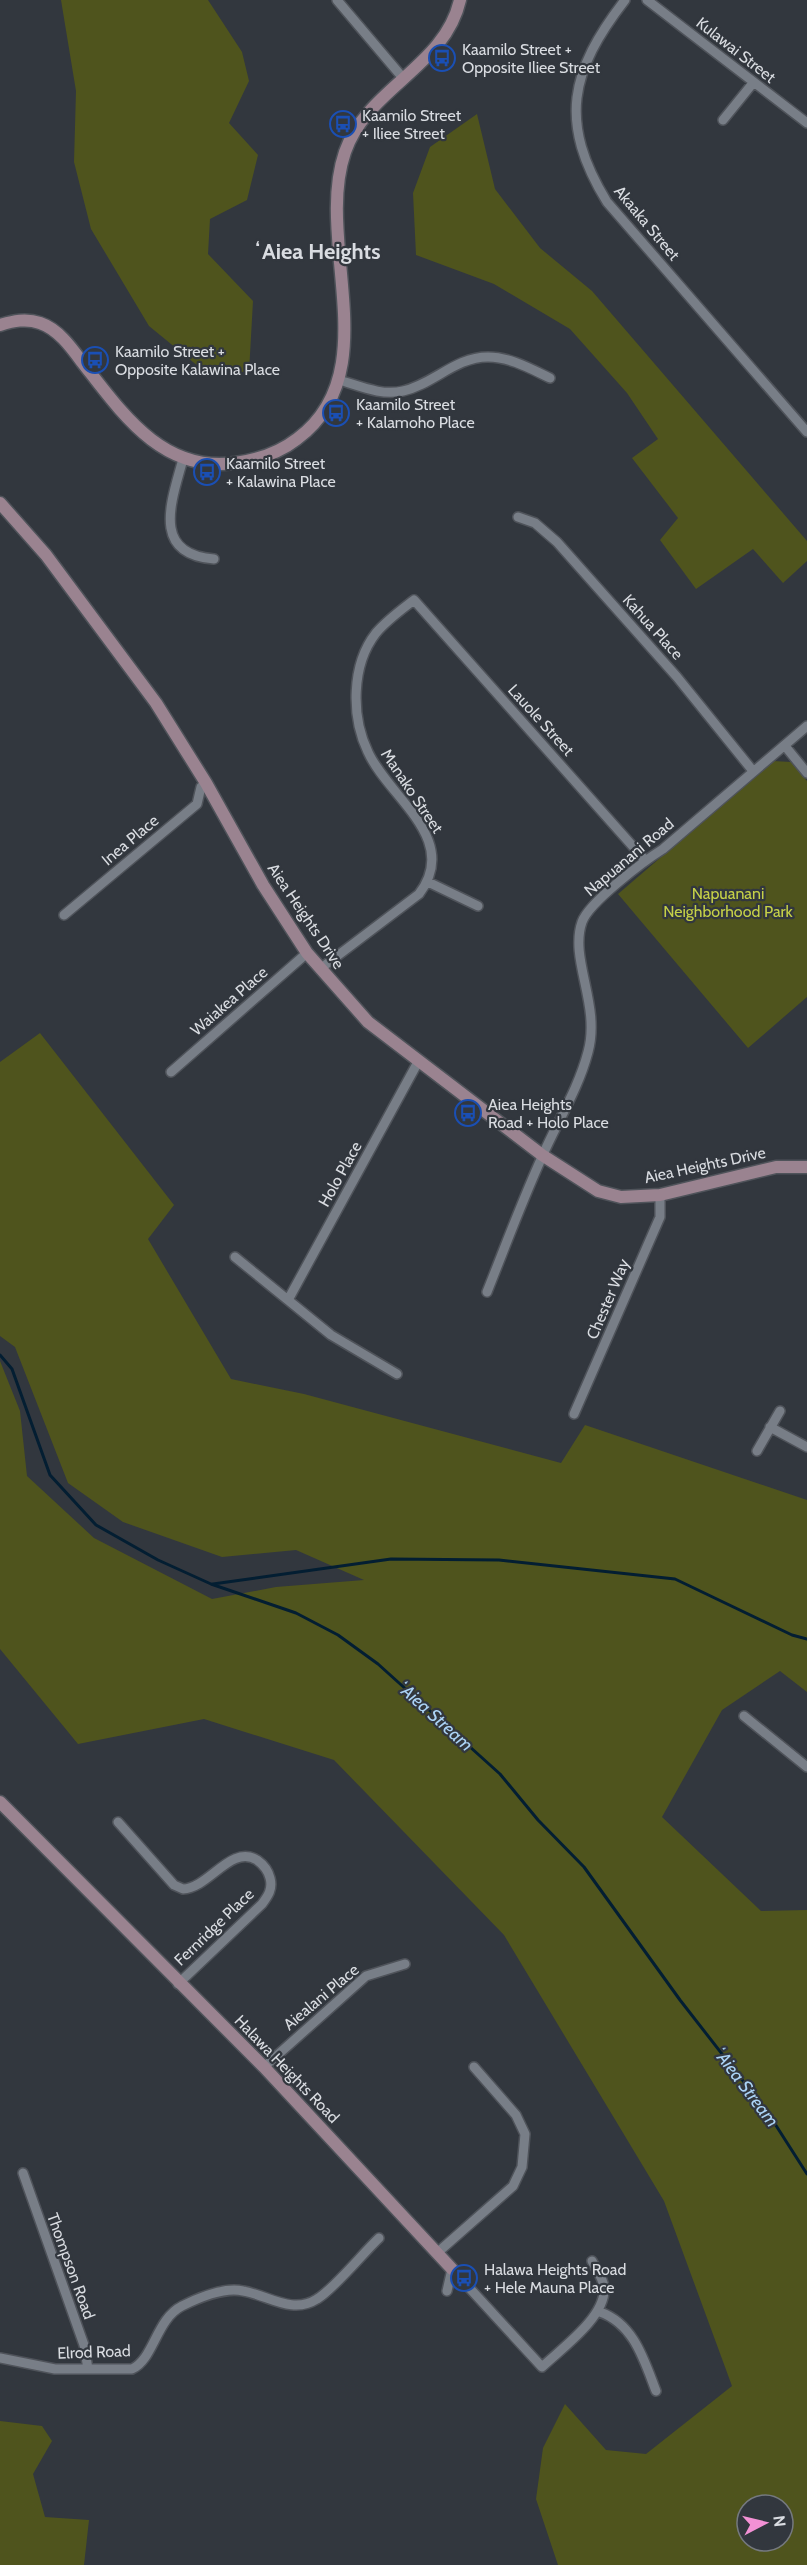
<svg xmlns="http://www.w3.org/2000/svg" width="807" height="2565" font-family="Cabin,sans-serif">
  <style>
    .green { fill: #4f541d; fill-rule: evenodd }
    .lines { fill: none; stroke-linecap: round; stroke-linejoin: round }
    .stream { stroke: #031e32; stroke-width: 3 }
    .street-casing { stroke: #4f535a; stroke-width: 12 }
    .secondary-casing { stroke: #4f535a; stroke-width: 15 }
    .street { stroke: #787e87; stroke-width: 9 }
    .secondary { stroke: #9a8390; stroke-width: 12 }
    .labels { text-anchor: middle; dominant-baseline: central; stroke-width: 4.5; stroke-linejoin: round; paint-order: stroke }
    .poi-label { font-size: 16px; fill: #d9dce1; stroke: #32373e; text-anchor: start }
    .street-label { font-size: 16px; fill: #d9dce1; stroke: #32373e }
    .park-label { font-size: 16px; fill: #c6d147; stroke: #32373e }
    .water-label { font-size: 18px; font-style: italic; fill: #abd3f5; stroke: #32373e }
    .district-label { font-size: 22px; font-weight: bold; fill: #d9dce1; stroke: #32373e }
  </style>
  <rect width="100%" height="100%" fill="#32373e"/>
  <path class="green" d="M61,0H208L242,52L249,81L229,123L258,155L247,200L210,219L208,254L253,301L249,372L204,371L149,326L91,229L74,162L76,91Z
    M477,114L495,189L540,248L592,291L807,541V561L783,583L753,549L696,589L660,540L678,518L632,458L658,439L627,393L570,329L494,284L416,255L413,193L430,147Z
    M773,761L791,762L807,781V997L748,1048L618,894Z
    M40,1033L174,1205L148,1239L231,1379L304,1394L561,1463L585,1425L807,1500V1692L780,1671L722,1710L662,1817L761,1911L807,1910V2565H558L536,2499L543,2448L565,2404L606,2450L646,2454L732,2386L664,2201L504,1935L334,1760L204,1719L78,1744L0,1649V1361L20,1411L27,1476L94,1538L212,1599L276,1587L364,1580L296,1550L222,1557L123,1522L68,1483L15,1347L0,1336V1062ZM747,2505H783V2541H747Z
    M0,2421L42,2426L52,2441L33,2474L45,2517L89,2520L84,2565H0Z"/>
  <g class="lines">
    <path class="stream" d="M0,1355L12,1369L50,1475L96,1525L158,1560L211,1584L296,1613L338,1635L378,1664L500,1774L538,1820L584,1867L680,2000L768,2113L807,2174
      M213,1584L391,1559L499,1560L675,1579L792,1635L807,1639"/>
    <defs>
      <path id="street" d="M337,0L403,78
        M625,0C570,71 558,122 607,202L807,432
        M647,0L807,123
        M723,120L753,83
        M339,380C360,386 381,396 403,391C434,384 455,357 488,357C510,357 531,369 550,378
        M183,459C172,500 150,554 214,559
        M518,517L535,523L557,542L677,677L753,771
        M785,746L807,773
        M428,882L478,906
        M64,915L197,804L201,787L206,783
        M320,969L419,894C461,839 389,798 368,752C351,717 351,665 376,633C387,620 401,610 414,600L645,860
        M171,1072L307,953
        M235,1257L331,1335L397,1374
        M487,1292C505,1247 522,1201 542,1157C557,1122 578,1090 588,1052C601,1005 569,959 582,922C589,902 644,861 663,849L807,726
        M288,1300L418,1062
        M574,1414L660,1217V1195
        M770,1427L807,1447
        M757,1451L780,1411
        M744,1716L807,1767
        M118,1822L174,1885L183,1889C209,1888 231,1844 257,1860C264,1865 268,1870 270,1878C273,1889 268,1896 262,1904L178,1984
        M264,2067L366,1976L405,1964
        M23,2173L84,2345L88,2369
        M437,2253L513,2186L522,2167L525,2134L516,2115L474,2067
        M452,2269L542,2367C562,2348 607,2316 604,2287C603,2278 596,2269 592,2261
        M447,2291L452,2269
        M600,2312C634,2324 644,2360 656,2391
        M0,2358L55,2369H132C154,2359 156,2319 182,2306C198,2298 225,2287 243,2291C268,2295 292,2315 317,2299C334,2289 363,2253 379,2238"/>
      <path id="secondary" d="M0,325C13,321 26,318 40,323C58,329 71,347 82,362C122,413 162,473 235,463C257,460 279,453 297,439C388,372 314,242 345,152C367,88 445,67 460,0
        M0,503L46,555L156,703L206,783L263,885L307,953L368,1022L542,1155L598,1191L621,1197L660,1195L776,1167H807
        M0,1802L264,2067L452,2269"/>
    </defs>
    <use href="#street" class="street-casing"/>
    <use href="#secondary" class="secondary-casing"/>
    <use href="#street" class="street"/>
    <use href="#secondary" class="secondary"/>
  </g>
  <defs>
    <symbol id="bus-ring" viewBox="-11 -11 22 22"><circle r="9.5" fill="#32373e" stroke="#1a4fb4" stroke-width="1.5"/><path d="M-5-6H5V4H4V6H2V4H-2V6H-4V4H-5ZM-3.5-4V0h7V-4ZM-3.5 1.2v1.5H-2V1.2ZM2 1.2v1.5H3.5V1.2Z" fill="#1a4fb4"/></symbol>
  </defs>
  <g fill-rule="evenodd">
    <use href="#bus-ring" x="427" y="43" width="30" height="30"/>
    <use href="#bus-ring" x="328" y="109" width="30" height="30"/>
    <use href="#bus-ring" x="80" y="345" width="30" height="30"/>
    <use href="#bus-ring" x="321" y="398" width="30" height="30"/>
    <use href="#bus-ring" x="192" y="457" width="30" height="30"/>
    <use href="#bus-ring" x="453" y="1098" width="30" height="30"/>
    <use href="#bus-ring" x="449" y="2263" width="30" height="30"/>
  </g>
  <g class="labels">
    <g class="poi-label">
      <text x="462" y="49">Kaamilo Street +<tspan x="462" dy="18">Opposite Iliee Street</tspan></text>
      <text x="362" y="115">Kaamilo Street<tspan x="362" dy="18">+ Iliee Street</tspan></text>
      <text x="115" y="351">Kaamilo Street +<tspan x="115" dy="18">Opposite Kalawina Place</tspan></text>
      <text x="356" y="404">Kaamilo Street<tspan x="356" dy="18">+ Kalamoho Place</tspan></text>
      <text x="226" y="463">Kaamilo Street<tspan x="226" dy="18">+ Kalawina Place</tspan></text>
      <text x="488" y="1104">Aiea Heights<tspan x="488" dy="18">Road + Holo Place</tspan></text>
      <text x="484" y="2269">Halawa Heights Road<tspan x="484" dy="18">+ Hele Mauna Place</tspan></text>
    </g>
    <g class="street-label">
      <text transform="translate(736 50) rotate(38)">Kulawai Street</text>
      <text transform="translate(647 223) rotate(50)">Akaaka Street</text>
      <text transform="translate(653 627) rotate(48)">Kahua Place</text>
      <text transform="translate(541 720) rotate(48)">Lauole Street</text>
      <text transform="translate(412 791) rotate(56)">Manako Street</text>
      <text transform="translate(130 840) rotate(-40)">Inea Place</text>
      <text transform="translate(629 857) rotate(-40)">Napuanani Road</text>
      <text transform="translate(306 916) rotate(56)">Aiea Heights Drive</text>
      <text transform="translate(229 1001) rotate(-41)">Waiakea Place</text>
      <text transform="translate(705 1165) rotate(-12)">Aiea Heights Drive</text>
      <text transform="translate(340 1174) rotate(-61)">Holo Place</text>
      <text transform="translate(608 1299) rotate(-67)">Chester Way</text>
      <text transform="translate(214 1927) rotate(-44)">Fernridge Place</text>
      <text transform="translate(321 1997) rotate(-40)">Aiealani Place</text>
      <text transform="translate(287 2069) rotate(46)">Halawa Heights Road</text>
      <text transform="translate(71 2266) rotate(70)">Thompson Road</text>
      <text transform="translate(94 2352) rotate(-2)">Elrod Road</text>
    </g>
    <g class="park-label">
      <text x="728" y="893">Napuanani<tspan x="728" dy="18">Neighborhood Park</tspan></text>
    </g>
    <g class="water-label">
      <text transform="translate(435 1716) rotate(42)">ʻAiea Stream</text>
      <text transform="translate(746 2087) rotate(53)">ʻAiea Stream</text>
    </g>
    <g class="district-label">
      <text x="317" y="251">ʻAiea Heights</text>
    </g>
  </g>
  <g transform="translate(765 2523) rotate(83)"><circle r="28" fill="#32373e" stroke="#75797f" stroke-width="1.5"/>
  <path d="M0-4.5L10 22L0 15L-10 22Z" fill="#f391d5"/>
  <text y="-9" font-size="16" font-weight="bold" text-anchor="middle" fill="#d9dce1">N</text>
  </g>
</svg>
